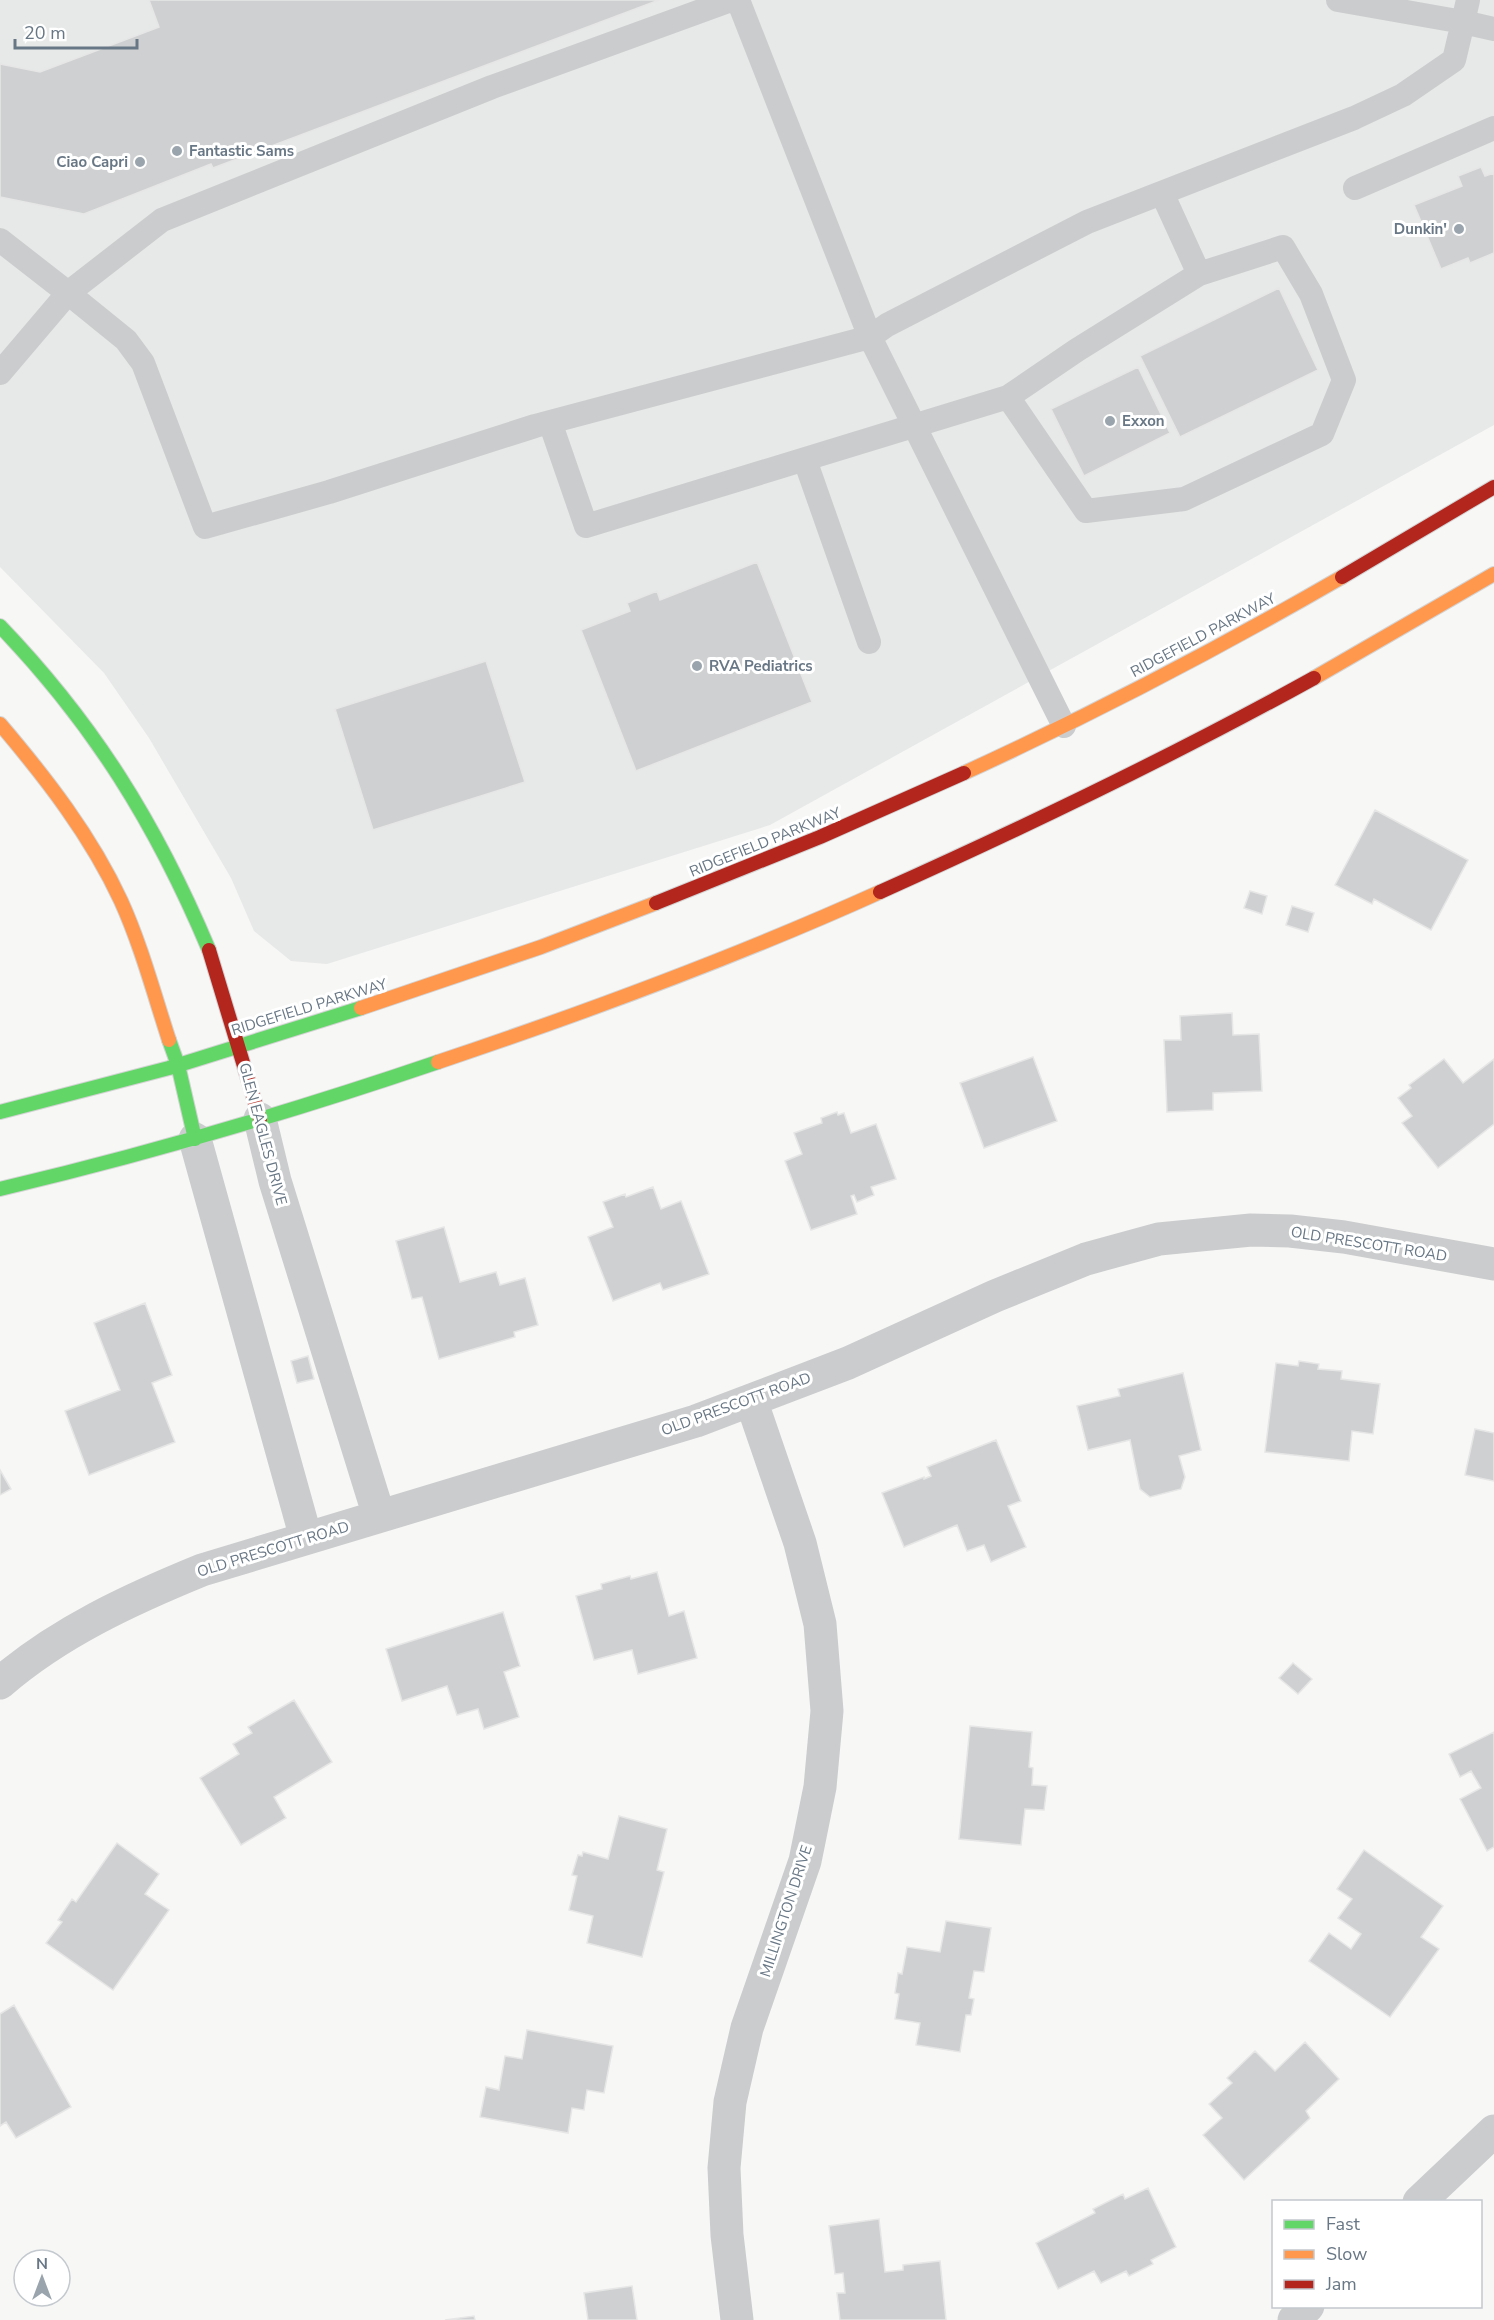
<svg xmlns="http://www.w3.org/2000/svg" width="1494" height="2320" font-family="'Nunito Sans',sans-serif">
  <style>
    .built { fill: #e7e8e8 }
    .building { fill: #cfd0d1; stroke: #e6e6e6; stroke-width: 1.5 }
    .lines { fill: none; stroke-linecap: round; stroke-linejoin: round }
    .fast-casing { stroke: #d3d3d4; stroke-width: 16 }
    .slow-casing { stroke: #d3d3d4; stroke-width: 16 }
    .jam-casing { stroke: #d3d3d4; stroke-width: 16 }
    .lane { stroke: #cbcccd; stroke-width: 24 }
    .street { stroke: #cbcccd; stroke-width: 33 }
    .fast { stroke: #63d668; stroke-width: 14 }
    .slow { stroke: #ff974d; stroke-width: 14 }
    .jam { stroke: #b3261e; stroke-width: 14 }
    .poi-dot { fill: #9aa4ad; stroke: #fff; stroke-width: 2 }
    .labels { text-anchor: middle; dominant-baseline: central; stroke-width: 6; stroke-linejoin: round; paint-order: stroke }
    .poi-label { font-size: 15px; font-weight: bold; fill: #687785; stroke: #fff; text-anchor: start }
    .street-label { font-size: 15px; fill: #687785; stroke: #fff }
  </style>
  <rect width="100%" height="100%" fill="#f7f7f6"/>
  <path class="built" d="M0,0H1494V425L770,825L327,964L291,961L254,931L231,878L149,738L104,673L0,567Z"/>
  <path class="building" d="M149,0H659L213,168L211,164L84,214L0,197V64L40,72L159,27Z
    M1481,167L1485,176L1494,173V253L1470,263L1468,258L1441,269L1414,205L1462,186L1458,176Z
    M1279,288L1318,370L1180,437L1140,356Z
    M1138,367L1170,433L1084,476L1051,409Z
    M757,562L812,702L636,771L581,630L630,611L627,603L657,591L660,600Z
    M486,661L525,782L373,830L335,709Z
    M1375,810L1468,860L1431,930L1374,899L1372,904L1335,885Z
    M1250,891L1267,896L1262,914L1244,908Z
    M1292,906L1314,913L1308,932L1286,925Z
    M1232,1013L1233,1035L1259,1034L1262,1091L1213,1093V1110L1167,1112L1164,1040H1181L1180,1016Z
    M1033,1057L1057,1121L984,1148L960,1083Z
    M1444,1059L1463,1083L1494,1059V1124L1438,1168L1402,1123L1412,1116L1398,1098L1411,1088L1409,1085Z
    M837,1112L838,1115L844,1113L851,1133L876,1124L896,1179L871,1187L874,1195L857,1202L854,1195L851,1196L857,1214L811,1230L785,1161L802,1154L794,1133L822,1123L821,1118Z
    M653,1187L661,1209L681,1201L709,1274L663,1290L660,1283L613,1301L588,1237L613,1227L603,1202L625,1194L626,1197Z
    M444,1227L460,1282L496,1272L500,1285L525,1278L538,1325L514,1332L515,1337L439,1359L422,1297L412,1299L396,1241Z
    M145,1303L172,1375L152,1383L175,1442L89,1475L65,1411L120,1390L94,1323Z
    M308,1356L314,1379L297,1383L291,1361Z
    M1299,1361L1319,1364L1318,1369L1342,1371L1341,1379L1380,1384L1373,1434L1352,1431L1349,1461L1265,1452L1276,1363L1298,1366Z
    M1183,1373L1201,1450L1179,1456L1185,1477L1181,1489L1150,1497L1140,1489L1130,1440L1088,1450L1077,1406L1120,1396L1118,1389Z
    M1475,1429L1494,1433V1481L1465,1475Z
    M996,1440L1021,1501L1008,1506L1026,1547L991,1562L984,1545L967,1551L957,1525L904,1547L882,1493L924,1477V1479L931,1476L927,1467Z
    M0,1470L11,1489L0,1495Z
    M657,1572L669,1616L684,1611L697,1658L638,1674L632,1650L594,1660L576,1596L602,1589L601,1584L630,1576L631,1579Z
    M503,1612L520,1666L504,1672L519,1717L484,1729L478,1709L457,1715L447,1686L402,1701L386,1649Z
    M1293,1663L1312,1679L1298,1694L1279,1678Z
    M294,1700L332,1762L274,1797L286,1818L241,1845L200,1778L239,1754L233,1744L252,1733L248,1727Z
    M970,1726L1032,1732L1029,1767L1033,1768L1032,1785L1047,1786L1044,1810L1025,1809L1021,1845L959,1839Z
    M1494,1732V1847L1487,1851L1460,1799L1481,1788L1471,1771L1460,1777L1449,1754Z
    M619,1816L667,1829L657,1870L664,1872L642,1957L587,1943L593,1916L569,1910L577,1876L572,1875L578,1855L582,1856L583,1852L608,1859Z
    M117,1843L159,1874L145,1894L169,1910L113,1990L46,1943L62,1922L58,1920L72,1899L76,1902Z
    M1364,1850L1443,1906L1421,1937L1439,1949L1390,2017L1309,1961L1329,1933L1351,1949L1361,1934L1338,1918L1352,1899L1337,1889Z
    M946,1921L991,1928L984,1972L974,1971L969,1998L974,1999L971,2015H966L960,2052L916,2045L920,2023L895,2019L899,1994L895,1993L898,1973L902,1974L907,1947L940,1952Z
    M14,2005L71,2107L16,2138L6,2122L0,2126V2014Z
    M527,2030L613,2046L604,2093L587,2090L584,2110L572,2108L568,2133L480,2117L486,2087L499,2090L505,2056L522,2059Z
    M1305,2042L1339,2079L1306,2111L1310,2118L1244,2180L1203,2135L1222,2118L1209,2104L1232,2083L1227,2078L1255,2051L1275,2071Z
    M1148,2188L1176,2247L1151,2260L1153,2264L1129,2276L1126,2271L1101,2283L1094,2271L1058,2289L1036,2243L1095,2213L1093,2209L1123,2194L1125,2199Z
    M879,2219L885,2272L903,2270V2265L940,2261L946,2320H840L837,2293H845L843,2273L835,2274L829,2226Z
    M632,2286L637,2320H588L584,2293Z
    M474,2316L475,2320H445Z"/>
  <g class="lines">
    <defs>
      <path id="fast" d="M0,626C94,724 156,824 209,950
        M169,1040L178,1065L195,1139
        M0,1112L169,1068L361,1008
        M0,1189C148,1154 294,1111 438,1062"/>
      <path id="slow" d="M1314,678L1494,574
        M0,724C46,778 91,836 121,901C141,945 154,994 169,1040
        M964,773C1093,714 1219,648 1342,577
        M361,1008L541,947L656,903
        M438,1062C587,1012 736,957 880,892"/>
      <path id="jam" d="M1342,577L1494,487
        M880,892C1027,826 1173,756 1314,678
        M656,903L820,837L964,773
        M209,950L260,1119"/>
    </defs>
    <use href="#fast" class="fast-casing"/>
    <use href="#slow" class="slow-casing"/>
    <use href="#jam" class="jam-casing"/>
    <path class="lane" d="M731,0L492,87L162,220L68,293L126,340L143,363L205,527L329,492L535,426L870,337L738,0
      M1468,0L1463,22L1494,29
      M1355,188L1494,128
      M1162,193L1199,274
      M0,240L68,293L0,373
      M550,422L586,526L1008,397L1077,350L1199,274L1283,247L1311,294L1344,380L1322,434L1184,499L1086,511L1008,397
      M805,460L869,642
      M1064,726L870,337L887,325L1087,222L1354,118L1403,95L1454,60L1463,22L1338,0"/>
    <path class="street" d="M260,1119L275,1181L379,1516
      M195,1139L306,1538
      M0,1683C59,1632 131,1599 202,1570L696,1421L848,1363L995,1296L1086,1259L1159,1239L1251,1230L1290,1231L1344,1237L1494,1264
      M1419,2202L1494,2131
      M737,2320L727,2235L724,2168L730,2102L747,2028L805,1861L820,1787L827,1711L820,1624L800,1543L751,1400
      M1294,2320L1308,2306"/>
    <use href="#fast" class="fast"/>
    <use href="#slow" class="slow"/>
    <use href="#jam" class="jam"/>
  </g>
  <g class="poi-dot">
    <circle cx="177" cy="151" r="6"/>
    <circle cx="140" cy="162" r="6"/>
    <circle cx="1459" cy="229" r="6"/>
    <circle cx="1110" cy="421" r="6"/>
    <circle cx="697" cy="666" r="6"/>
  </g>
  <g class="labels">
    <g class="poi-label">
      <text x="189" y="151">Fantastic Sams</text>
      <text x="128" y="162" text-anchor="end">Ciao Capri</text>
      <text x="1447" y="229" text-anchor="end">Dunkin'</text>
      <text x="1122" y="421">Exxon</text>
      <text x="709" y="666">RVA Pediatrics</text>
    </g>
    <g class="street-label">
      <text transform="translate(1203 635) rotate(-28)">RIDGEFIELD PARKWAY</text>
      <text transform="translate(765 842) rotate(-22)">RIDGEFIELD PARKWAY</text>
      <text transform="translate(309 1007) rotate(-17)">RIDGEFIELD PARKWAY</text>
      <text transform="translate(263 1134) rotate(75)">GLEN EAGLES DRIVE</text>
      <text transform="translate(1369 1244) rotate(9)">OLD PRESCOTT ROAD</text>
      <text transform="translate(736 1404) rotate(-20)">OLD PRESCOTT ROAD</text>
      <text transform="translate(273 1549) rotate(-17)">OLD PRESCOTT ROAD</text>
      <text transform="translate(786 1911) rotate(-72)">MILLINGTON DRIVE</text>
    </g>
  </g>
  <rect x="1272" y="2200" width="210" height="108" fill="#ffffff" stroke="#c3c9ce" stroke-width="1.5"/>
  <rect x="1284" y="2220" width="30" height="9" fill="#63d668" stroke="#c3c9ce" stroke-width="1.5"/>
  <text x="1326" y="2230" font-size="18" fill="#687785">Fast</text>
  <rect x="1284" y="2250" width="30" height="9" fill="#ff974d" stroke="#c3c9ce" stroke-width="1.5"/>
  <text x="1326" y="2260" font-size="18" fill="#687785">Slow</text>
  <rect x="1284" y="2280" width="30" height="9" fill="#b3261e" stroke="#c3c9ce" stroke-width="1.5"/>
  <text x="1326" y="2290" font-size="18" fill="#687785">Jam</text>
  <g transform="translate(42 2278)"><circle r="28" fill="#ffffff" stroke="#c3c9ce" stroke-width="1.5"/>
  <path d="M0-4.5L10 22L0 15L-10 22Z" fill="#9aa4ad"/>
  <text y="-9" font-size="16" font-weight="bold" text-anchor="middle" fill="#687785">N</text>
  </g>
  <path d="M15 39v9h122v-9" fill="none" stroke="#687785" stroke-width="3"/>
  <text x="24" y="39" font-size="18" fill="#687785" stroke="#ffffff" stroke-width="4.5" paint-order="stroke">20 m</text>
</svg>
